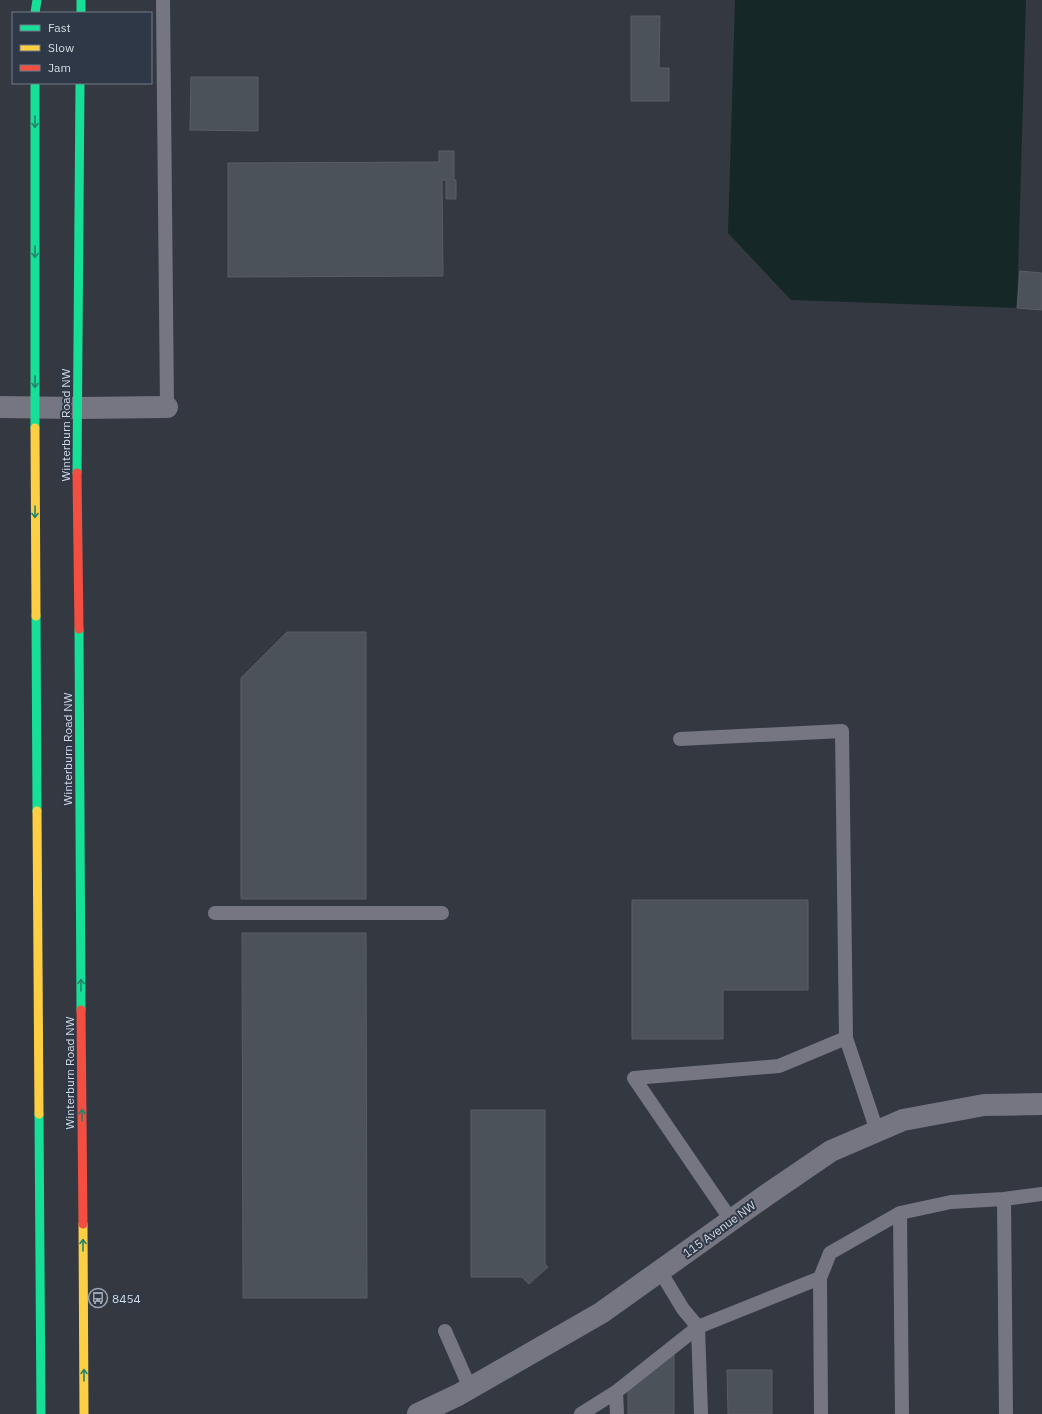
<svg xmlns="http://www.w3.org/2000/svg" width="1042" height="1414" font-family="'IBM Plex Sans',sans-serif">
  <style>
    .water { fill: #162728 }
    .building { fill: #4c5259; stroke: #585e64 }
    .lines { fill: none; stroke-linecap: round; stroke-linejoin: round }
    .lane { stroke: #767682; stroke-width: 14 }
    .street { stroke: #767682; stroke-width: 22 }
    .fast { stroke: #16e098; stroke-width: 9 }
    .slow { stroke: #ffcf43; stroke-width: 9 }
    .jam { stroke: #f24e42; stroke-width: 9 }
    .oneway { stroke: #24846b }
    .labels { text-anchor: middle; dominant-baseline: central; stroke-width: 4; stroke-linejoin: round; paint-order: stroke }
    .street-label { font-size: 12px; fill: #d6dce5; stroke: #2f3846 }
    .poi-label { font-size: 12px; fill: #d6dce5; stroke: #2f3846; text-anchor: start }
  </style>
  <rect width="100%" height="100%" fill="#343941"/>
  <path class="water" d="M735,0H1026L1017,308L791,300L728,233Z"/>
  <path class="building" d="M631,16H660L659,68H669V101H631Z
    M191,77H258V131L190,130Z
    M439,151H454V180H456V199H446V180H442L443,276L228,277V163L439,162Z
    M1020,271L1042,273V310L1017,308Z
    M287,632H366V899H241V678Z
    M632,900H808V990H723V1039H632Z
    M242,933H366L367,1298H243Z
    M471,1110H545V1264L548,1267L529,1284L522,1277H471Z
    M674,1355V1414H628V1389Z
    M727,1370H772V1414H728Z"/>
  <g class="lines">
    <path class="lane" d="M163,0L167,407
      M680,739L842,731L846,1038
      M215,913H442
      M731,1220L634,1078L779,1066L846,1038L877,1131
      M445,1331L470,1388
      M581,1414L616,1392
      M617,1414L616,1392L698,1327L683,1309L660,1271
      M701,1414L698,1327L820,1278
      M821,1414L820,1278L830,1253L900,1213
      M902,1414L900,1213L951,1202L1004,1199
      M1006,1414L1004,1199L1042,1194"/>
    <path class="street" d="M0,407L77,408L167,407
      M418,1414L458,1395L601,1313L768,1194L831,1151L903,1120L984,1105L1042,1104"/>
    <path class="fast" d="M81,0V13
      M35,13L37,0
      M35,83V428
      M77,473L80,83
      M36,616L37,811
      M79,629L81,1010
      M39,1114L41,1414"/>
    <path class="slow" d="M35,428L36,616
      M37,811L39,1114
      M83,1224L84,1414"/>
    <path class="jam" d="M77,473L79,629
      M81,1010L83,1224"/>
  </g>
  <defs><path id="oneway-shaft" d="M-6 0H5M1.5-3L5.5 0L1.5 3" fill="none" stroke-width="1.6" stroke-linecap="round" stroke-linejoin="round"/></defs>
  <g class="oneway">
    <use href="#oneway-shaft" transform="translate(35 122) rotate(90)"/>
    <use href="#oneway-shaft" transform="translate(35 252) rotate(90)"/>
    <use href="#oneway-shaft" transform="translate(35 382) rotate(90)"/>
    <use href="#oneway-shaft" transform="translate(35 512) rotate(90)"/>
    <use href="#oneway-shaft" transform="translate(81 985) rotate(-90)"/>
    <use href="#oneway-shaft" transform="translate(82 1115) rotate(-90)"/>
    <use href="#oneway-shaft" transform="translate(83 1245) rotate(-90)"/>
    <use href="#oneway-shaft" transform="translate(84 1375) rotate(-90)"/>
  </g>
  <defs>
    <symbol id="bus-ring" viewBox="-11 -11 22 22"><circle r="9.5" fill="#2f3846" stroke="#9da3ac" stroke-width="1.5"/><path d="M-5-6H5V4H4V6H2V4H-2V6H-4V4H-5ZM-3.5-4V0h7V-4ZM-3.5 1.2v1.5H-2V1.2ZM2 1.2v1.5H3.5V1.2Z" fill="#9da3ac"/></symbol>
  </defs>
  <g fill-rule="evenodd">
    <use href="#bus-ring" x="87" y="1287" width="22" height="22"/>
  </g>
  <g class="labels">
    <g class="street-label">
      <text transform="translate(65 425) rotate(-90)">Winterburn Road NW</text>
      <text transform="translate(67 749) rotate(-90)">Winterburn Road NW</text>
      <text transform="translate(69 1073) rotate(-90)">Winterburn Road NW</text>
      <text transform="translate(719 1229) rotate(-36)">115 Avenue NW</text>
    </g>
    <g class="poi-label">
      <text x="112" y="1298">8454</text>
    </g>
  </g>
  <rect x="12" y="12" width="140" height="72" fill="#2f3846" stroke="#727a86"/>
  <rect x="20" y="25" width="20" height="6" fill="#16e098" stroke="#727a86"/>
  <text x="48" y="32" font-size="12" fill="#d6dce5">Fast</text>
  <rect x="20" y="45" width="20" height="6" fill="#ffcf43" stroke="#727a86"/>
  <text x="48" y="52" font-size="12" fill="#d6dce5">Slow</text>
  <rect x="20" y="65" width="20" height="6" fill="#f24e42" stroke="#727a86"/>
  <text x="48" y="72" font-size="12" fill="#d6dce5">Jam</text>
</svg>
